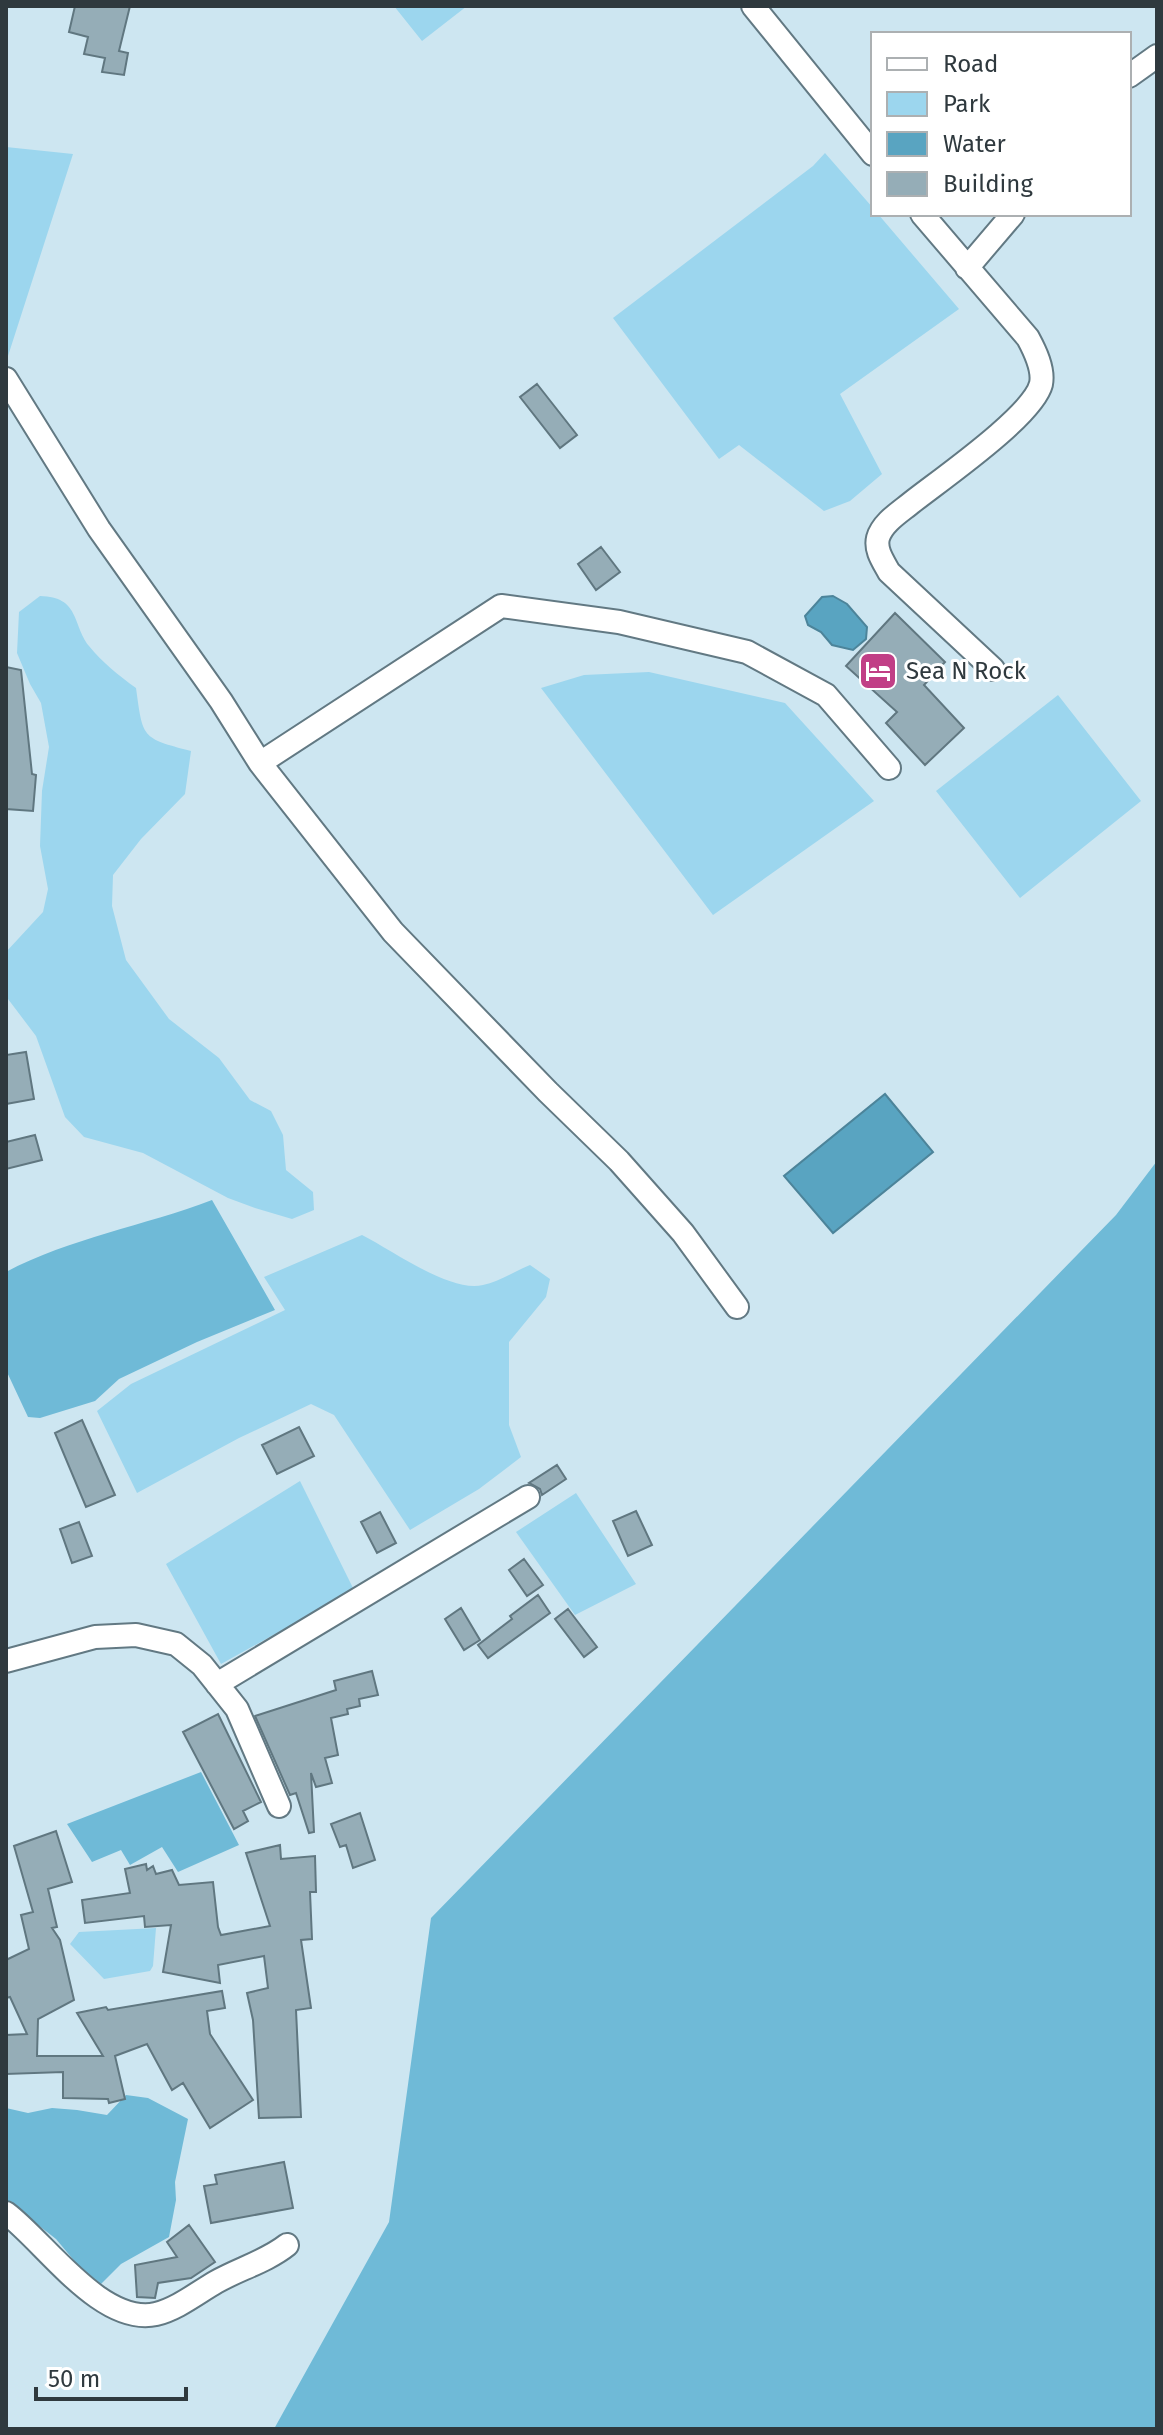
<svg xmlns="http://www.w3.org/2000/svg" width="1163" height="2435" font-family="'Fira Sans',sans-serif">
  <style>
    .green { fill: #9cd6ee }
    .forest { fill: #6fbad7 }
    .water { fill: #59a4c1; stroke: #4c849a; stroke-width: 2 }
    .building { fill: #95adb7; stroke: #607780; stroke-width: 2 }
    .lines { fill: none; stroke-linecap: round; stroke-linejoin: round }
    .minor-casing { stroke: #627983; stroke-width: 26 }
    .minor { stroke: #fff; stroke-width: 22 }
    .labels { text-anchor: middle; dominant-baseline: central; stroke-width: 6; stroke-linejoin: round; paint-order: stroke }
    .poi-label { font-size: 24px; fill: #2f393e; stroke: #fff; text-anchor: start }
  </style>
  <rect width="100%" height="100%" fill="#cde6f1"/>
  <path class="green" d="M394,6H467L422,41Z
    M6,147L73,154L8,356L6,352Z
    M825,153L873,208V214H878L959,309L840,394L882,474L850,501L824,511L739,445L719,459L613,318L813,166Z
    M40,596C80,597 72,624 89,646C103,663 118,675 136,688C143,738 141,738 191,751L185,794L141,839L113,875L112,906L126,960L169,1019L219,1058L250,1100L271,1111L283,1135L286,1170L313,1192L314,1210L292,1219L255,1208L228,1198L143,1153L84,1137L65,1117L36,1036L8,999L6,952L43,912L48,889L40,846L42,791L49,747L41,703L30,684L17,653L19,612Z
    M649,672L785,703L874,801L713,915L541,688L584,675Z
    M1058,695L1141,801L1020,898L936,791Z
    M362,1235C392,1250 450,1293 483,1285C499,1282 515,1271 530,1265L550,1279L546,1297L509,1342V1425L521,1457L479,1489L410,1530L334,1415L311,1404L239,1438L137,1493L97,1411L131,1384L285,1310L264,1277Z
    M300,1481L354,1590L221,1664L166,1564Z
    M576,1493L636,1584L575,1615L516,1532Z
    M156,1928L153,1966L150,1971L104,1979L70,1944L79,1932Z"/>
  <path class="forest" d="M1157,1161V2429H274L389,2222L431,1918L1116,1215Z
    M212,1200L275,1310L197,1342L119,1379L95,1401L40,1418L28,1417L6,1370V1272C70,1238 144,1226 212,1200Z
    M201,1772L239,1845L178,1872L162,1847L130,1865L121,1850L92,1862L67,1824Z
    M126,2095L148,2098L188,2119L175,2182L176,2200L169,2237L121,2264L97,2288L56,2239L6,2200V2108L28,2113L52,2108L77,2110L107,2115Z"/>
  <path class="water" d="M833,596L847,604L867,627L866,639L853,650L832,645L821,632L808,625L805,616L822,597Z
    M885,1094L933,1152L833,1233L784,1176Z"/>
  <path class="building" d="M75,6H130L119,51L128,53L124,75L102,72L105,58L84,54L88,37L69,32Z
    M537,384L577,435L560,448L520,397Z
    M601,547L620,572L596,590L578,564Z
    M895,613L945,662L924,685L964,728L925,765L886,723L897,712L846,666Z
    M6,667L21,670L32,774L36,775L33,811L6,809Z
    M26,1052L34,1099L6,1104V1055Z
    M35,1135L42,1160L6,1169V1142Z
    M82,1420L115,1495L86,1507L55,1433Z
    M299,1427L314,1456L277,1474L262,1445Z
    M557,1465L566,1479L542,1495L540,1489L529,1483Z
    M636,1511L652,1545L628,1556L613,1521Z
    M380,1512L396,1543L377,1553L361,1522Z
    M79,1522L92,1556L72,1563L60,1529Z
    M524,1559L543,1585L527,1596L509,1570Z
    M538,1595L550,1613L488,1658L478,1645L512,1619L510,1616Z
    M461,1608L480,1640L464,1650L445,1619Z
    M568,1609L597,1647L584,1657L555,1619Z
    M372,1671L378,1695L359,1699L360,1706L347,1709L348,1714L331,1718L338,1755L325,1758L332,1783L316,1787L311,1773L314,1832L309,1833L296,1793L290,1795L255,1716L336,1690L334,1681Z
    M218,1714L261,1802L243,1811L248,1821L234,1829L183,1732Z
    M360,1813L375,1860L353,1868L346,1845L340,1847L331,1824Z
    M56,1831L72,1882L48,1889L57,1927L52,1928L60,1940L74,2000L38,2019L37,2056H103L77,2013L106,2007L108,2010L222,1991L225,2008L207,2011L210,2034L253,2100L210,2128L183,2083L172,2090L147,2044L115,2056L125,2099L109,2103L108,2099L63,2098V2072L6,2074V2035L27,2034L10,1997L6,1998V1960L29,1949L21,1915L33,1912L14,1846Z
    M280,1845L281,1859L315,1856L316,1892H310L312,1939L301,1940L311,2008L296,2010L301,2117L259,2118L253,2020L247,1993L268,1988L264,1956L218,1965L220,1983L163,1972L171,1925L145,1927L144,1916L85,1923L82,1900L130,1893L125,1869L146,1864L147,1870L153,1866L156,1874L172,1870L179,1885L213,1882L218,1927L221,1935L270,1926L246,1853Z
    M284,2162L293,2208L211,2223L204,2186L217,2184L215,2175Z
    M189,2225L215,2262L191,2278L158,2283L155,2298L137,2297L135,2265L177,2257L167,2242Z"/>
  <g class="lines">
    <defs>
      <path id="minor" d="M753,6L873,154
        M1129,76L1157,56
        M922,214L1028,338C1035,351 1044,369 1041,384C1033,416 940,480 911,503C900,512 882,523 878,538C875,550 883,561 889,572L993,669
        M967,268L1013,214
        M6,379L99,529L221,701L260,763L393,932L548,1092L619,1161L683,1233L737,1307
        M260,763L501,606L619,622L747,652L826,695L889,768
        M6,1661L95,1637L136,1635L176,1644L202,1665L237,1709L279,1806
        M217,1684L528,1497
        M6,2213C45,2242 101,2326 156,2314C177,2309 197,2293 216,2282C239,2269 267,2261 287,2245"/>
    </defs>
    <use href="#minor" class="minor-casing"/>
    <use href="#minor" class="minor"/>
  </g>
  <defs>
    <symbol id="hotel-square" viewBox="-11 -11 22 22"><rect x="-9" y="-9" width="18" height="18" rx="4" fill="#c13f86" stroke="#fff"/><path d="M-6-4.5h1.5V1H6V5H4.5V3h-9V5H-6ZM-4 0a1.8 1.8 0 1 1 3.6 0ZM.5 0V-2.5h3Q6-2.5 6 0Z" fill="#fff"/></symbol>
  </defs>
  <g fill-rule="evenodd">
    <use href="#hotel-square" x="856" y="649" width="44" height="44"/>
  </g>
  <g class="labels">
    <g class="poi-label">
      <text x="906" y="671">Sea N Rock</text>
    </g>
  </g>
  <rect width="1163" height="2435" fill="none" stroke="#2f393e" stroke-width="16"/>
  <rect x="871" y="32" width="260" height="184" fill="#ffffff" stroke="#acb0b2" stroke-width="2"/>
  <rect x="887" y="58" width="40" height="12" fill="#ffffff" stroke="#acb0b2" stroke-width="2"/>
  <text x="943" y="72" font-size="24" fill="#2f393e">Road</text>
  <rect x="887" y="92" width="40" height="24" fill="#9cd6ee" stroke="#acb0b2" stroke-width="2"/>
  <text x="943" y="112" font-size="24" fill="#2f393e">Park</text>
  <rect x="887" y="132" width="40" height="24" fill="#59a4c1" stroke="#acb0b2" stroke-width="2"/>
  <text x="943" y="152" font-size="24" fill="#2f393e">Water</text>
  <rect x="887" y="172" width="40" height="24" fill="#95adb7" stroke="#acb0b2" stroke-width="2"/>
  <text x="943" y="192" font-size="24" fill="#2f393e">Building</text>
  <path d="M36 2387v12h150v-12" fill="none" stroke="#2f393e" stroke-width="4"/>
  <text x="48" y="2387" font-size="24" fill="#2f393e" stroke="#ffffff" stroke-width="6" paint-order="stroke">50 m</text>
</svg>
